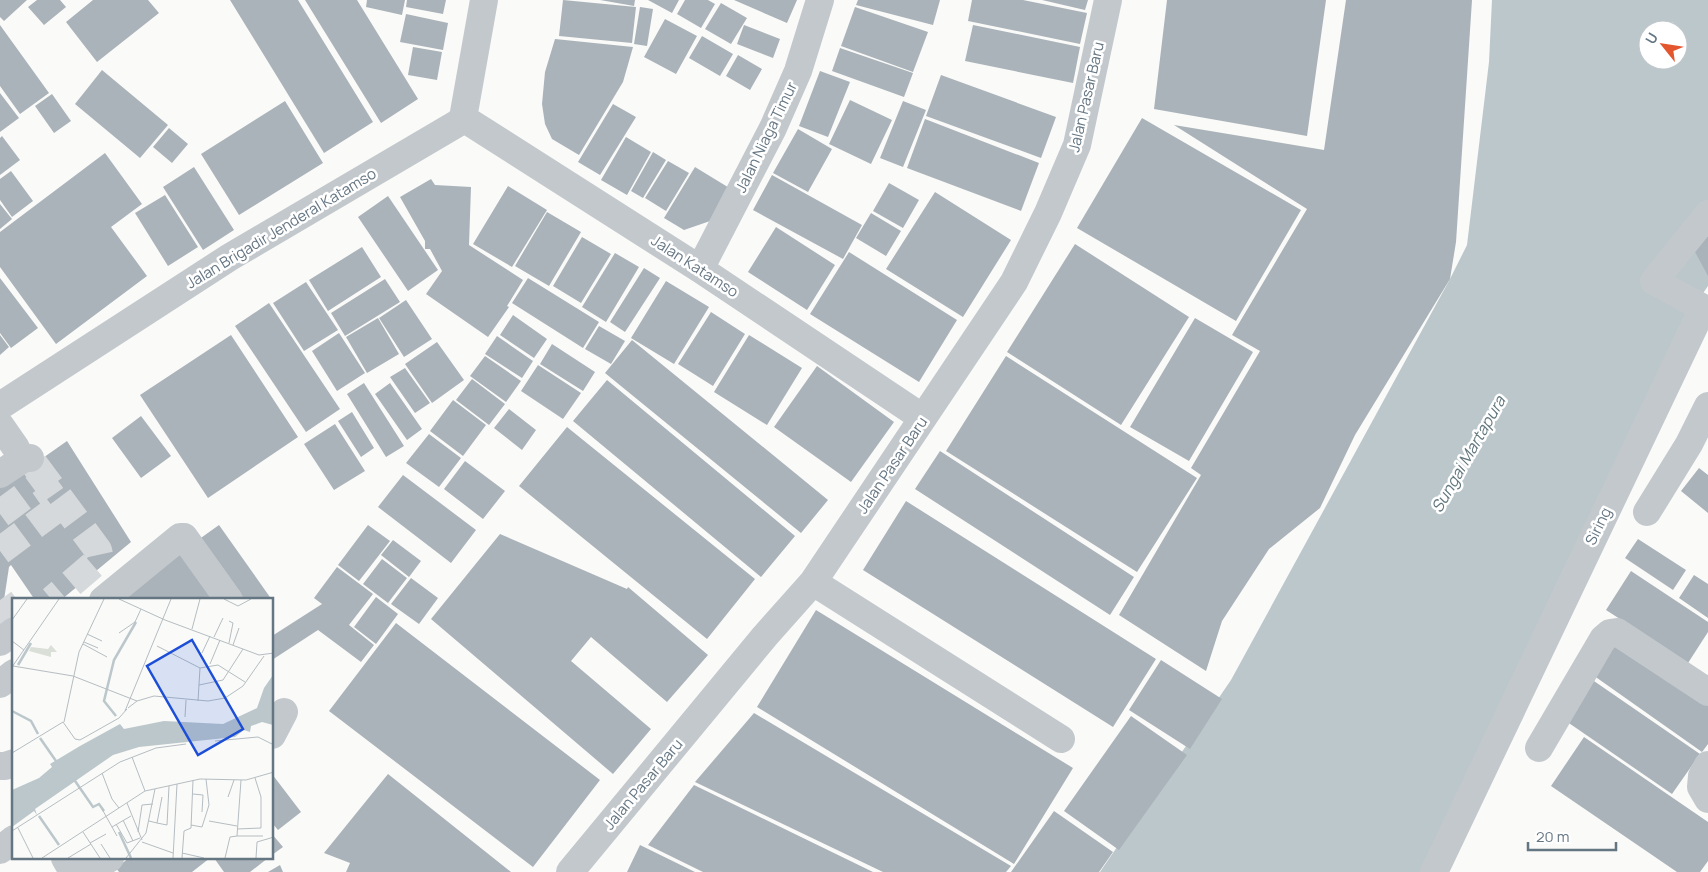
<svg xmlns="http://www.w3.org/2000/svg" width="1708" height="872" font-family="Manrope,sans-serif">
  <style>
    .water { fill: #bbc7cb; fill-rule: evenodd }
    .building { fill: #aab3b9 }
    .lines { fill: none; stroke-linecap: round; stroke-linejoin: round }
    .minor-tunnel { stroke: #d5d9db; stroke-width: 28; stroke-dasharray: 28 14; stroke-linecap: butt }
    .minor { stroke: #c3c8cc; stroke-width: 28 }
    .minor-bridge { stroke: #c3c8cc; stroke-width: 28 }
    .labels { text-anchor: middle; dominant-baseline: central; stroke-width: 5; stroke-linejoin: round; paint-order: stroke }
    .street-label { font-size: 15px; fill: #657683; stroke: #fff }
    .water-label { font-size: 16px; font-style: italic; fill: #60757c; stroke: #fff }
    .inset-river { fill: none; stroke: #bbc7cb; stroke-width: 2.5 }
    .inset-road { fill: none; stroke: #b5bdc2; stroke-width: 1 }
    .view { fill: #1d4ed8; fill-opacity: 0.15; stroke: #1d4ed8; stroke-width: 2.5 }
    .inset-edge { fill: none; stroke: #657683; stroke-width: 2.5 }
  </style>
  <rect width="100%" height="100%" fill="#fafaf8"/>
  <path class="water" d="M1492,0H1708V286L1686,318L1566,564L1420,872H1100L1231,680L1450,279L1467,245L1489,62ZM1648,30H1678V60H1648Z"/>
  <path class="building" d="M0,0H27L4,21L0,17Z
    M37,0H60L66,7L44,25L28,7Z
    M93,0H148L159,13L97,62L66,22Z
    M230,0H298L373,122L324,153Z
    M305,0H357L418,99L381,123Z
    M367,0H405L402,15L366,7Z
    M407,0H446L443,14L406,7Z
    M563,0L636,7L632,43L559,36Z
    M600,0H635L634,6Z
    M648,0H679L672,13Z
    M685,0H708L715,4L701,28L677,14Z
    M734,0H797L787,23Z
    M858,0H940L933,25L856,5Z
    M972,0H1023L1087,13L1080,44L968,21Z
    M1042,0H1088L1085,10Z
    M1167,0H1326L1307,136L1154,109Z
    M1346,0H1472L1456,242L1450,279L1355,435L1320,508L1269,549L1222,621L1206,671L1119,615L1201,475L1191,468L1260,351L1232,335L1307,209L1174,125L1324,150Z
    M721,3L747,18L731,44L705,29Z
    M640,7L653,9L647,46L634,44Z
    M855,7L928,32L913,72L841,46Z
    M406,14L448,23L443,50L400,42Z
    M665,19L697,36L676,74L644,57Z
    M0,25L49,93L20,114L0,86Z
    M744,25L780,39L773,58L737,44Z
    M973,25L1080,47L1073,83L965,61Z
    M702,36L733,54L720,76L689,58Z
    M555,39L633,47L623,82L579,155L552,139L545,124L542,104L545,72Z
    M413,47L442,52L437,80L408,75Z
    M840,48L913,73L904,97L832,71Z
    M738,55L762,69L750,90L726,76Z
    M102,70L168,125L140,158L75,104Z
    M820,71L850,82L828,137L799,126Z
    M941,75L1056,117L1041,158L926,116Z
    M0,93L19,118L0,132Z
    M52,94L71,121L54,133L35,106Z
    M850,100L892,120L871,164L829,144Z
    M285,101L323,163L239,215L201,154Z
    M903,101L926,110L903,167L880,158Z
    M613,104L636,117L600,175L578,162Z
    M1142,118L1301,210L1236,321L1077,228Z
    M925,119L1039,163L1021,211L907,168Z
    M169,128L188,144L172,163L153,147Z
    M798,129L832,149L808,192L773,173Z
    M2,136L20,160L0,175V138Z
    M626,137L651,152L627,195L601,180Z
    M653,152L666,160L643,198L631,191Z
    M105,153L142,204L111,227L147,276L56,344L0,267V232Z
    M668,161L689,173L666,211L645,198Z
    M194,167L234,230L203,250L163,187Z
    M695,167L731,189L713,220L684,230L664,218Z
    M11,171L33,201L12,217L0,200V179Z
    M772,175L862,225L843,259L753,210Z
    M431,179L435,185L471,187L469,245L523,280L507,306L509,307L488,337L426,294L442,271L430,249H425V241L400,197Z
    M889,183L919,200L903,228L873,211Z
    M508,186L547,210L512,267L473,244Z
    M935,192L1011,240L963,317L886,269Z
    M165,195L198,247L168,266L135,213Z
    M388,196L438,270L408,291L358,217Z
    M0,204L12,219L0,229Z
    M547,212L581,232L549,286L515,266Z
    M871,213L901,231L886,256L856,238Z
    M776,227L835,265L807,310L748,272Z
    M1708,236V276L1694,250Z
    M582,237L611,254L581,303L553,286Z
    M1075,244L1189,317L1121,425L1007,352Z
    M362,247L381,277L328,311L309,280Z
    M849,252L957,320L919,382L810,314Z
    M615,253L639,267L606,322L582,307Z
    M644,268L660,278L625,332L610,322Z
    M0,278L38,328L11,348L0,333Z
    M528,278L599,322L583,348L512,303Z
    M385,279L400,302L345,336L331,313Z
    M666,281L709,307L674,364L631,338Z
    M306,282L338,330L304,351L273,303Z
    M406,300L432,339L404,357L379,318Z
    M269,303L340,409L306,432L235,326Z
    M711,312L745,334L713,386L678,364Z
    M513,315L547,339L534,358L500,335Z
    M378,318L399,354L367,373L346,337Z
    M1195,318L1253,352L1189,461L1130,427Z
    M599,326L625,341L611,364L585,349Z
    M339,333L365,373L337,391L312,351Z
    M0,335L9,347L0,355Z
    M231,335L298,437L208,498L140,395Z
    M749,335L802,368L767,425L714,392Z
    M497,336L533,361L522,378L485,354Z
    M632,340L828,500L801,533L605,373Z
    M437,342L464,380L432,403L405,364Z
    M552,344L595,372L583,391L540,364Z
    M485,356L521,381L506,402L470,376Z
    M1006,356L1197,478L1137,572L946,451Z
    M538,365L581,393L563,419L521,391Z
    M817,366L894,422L851,482L774,427Z
    M405,368L430,403L415,413L390,377Z
    M472,379L505,404L489,425L456,400Z
    M607,380L795,536L761,577L573,421Z
    M364,383L404,446L386,457L347,394Z
    M390,383L422,429L407,440L375,394Z
    M453,400L486,425L463,456L430,431Z
    M509,409L536,430L522,450L494,428Z
    M352,412L374,448L361,457L338,421Z
    M141,416L171,456L141,478L112,438Z
    M335,424L365,471L334,490L304,444Z
    M567,427L755,579L707,639L519,486Z
    M429,434L461,458L439,487L406,463Z
    M67,441L131,542L61,600H35L11,565L9,567L2,613L10,625L0,632V481L3,486Z
    M940,451L1134,577L1110,615L915,489Z
    M465,461L505,491L483,519L444,489Z
    M1699,468L1708,475V513L1681,491Z
    M403,475L476,530L451,563L378,507Z
    M906,501L1156,659L1113,727L863,570Z
    M219,525L272,600H240L198,540Z
    M368,525L390,541L359,581L338,565Z
    M500,534L627,589L628,587L708,655L667,702L591,637L571,661L651,729L613,774L431,619Z
    M1638,539L1686,570L1673,590L1625,558Z
    M393,540L421,561L409,577L381,555Z
    M181,554L213,600H117Z
    M382,559L407,578L388,603L363,584Z
    M337,567L373,594L349,625L374,645L361,662L318,630L272,660V636L322,604L314,598Z
    M1631,571L1708,622V632L1688,663L1606,610Z
    M1694,575L1708,584V618L1679,598Z
    M411,578L438,598L419,624L391,604Z
    M376,597L398,614L376,644L354,627Z
    M816,610L1073,768L1014,864L757,707Z
    M396,623L600,780L533,867L329,711Z
    M1618,634L1708,697V744L1702,752L1590,673Z
    M1161,660L1222,699L1190,749L1129,710Z
    M1591,679L1700,754L1672,794L1563,719Z
    M754,713L1011,866L1006,872H883L695,782Z
    M1131,716L1187,755L1119,850L1064,811Z
    M1584,737L1708,822V861L1700,872H1677L1551,786Z
    M272,774L301,812L278,830L272,823Z
    M388,774L511,872H346L350,863L324,853Z
    M694,785L873,872H703L648,845Z
    M1054,811L1113,852L1099,872H1011Z
    M272,834L283,847L272,855Z
    M640,845L695,872H627Z
    M129,858H210L192,872H119L116,868Z
    M214,858H268L250,872H224Z
    M280,865L283,872H268Z"/>
  <g class="lines">
    <path class="minor-tunnel" d="M34,464L98,550L100,559L52,600
      M0,514L46,480
      M0,551L55,510L56,502L44,485
      M0,600L14,619"/>
    <path class="minor" d="M463,118L700,269L923,418
      M700,269L773,128L798,71L820,0
      M0,406L230,257L458,123L463,118L484,0
      M0,425L16,448
      M1647,512L1689,444L1708,406
      M813,582L1061,739
      M103,600L180,537H184L229,600
      M0,642L14,631
      M0,684L14,673
      M272,735L284,712
      M1539,748L1603,639L1610,633L1617,632L1708,692
      M1708,765L1702,776L1701,787L1708,799
      M0,766H5L14,763
      M0,850L14,839
      M65,858L73,872
      M86,872L110,858
      M570,872L765,636L813,582L1014,282L1048,213L1077,145L1108,0
      M1434,872L1703,308L1654,281L1708,214"/>
    <path class="minor-bridge" d="M0,474L24,458H30"/>
  </g>
  <g class="labels">
    <g class="street-label">
      <text transform="translate(1086 97) rotate(-77)">Jalan Pasar Baru</text>
      <text transform="translate(766 137) rotate(-64)">Jalan Niaga Timur</text>
      <text transform="translate(281 228) rotate(-31)">Jalan Brigadir Jenderal Katamso</text>
      <text transform="translate(695 266) rotate(33)">Jalan Katamso</text>
      <text transform="translate(892 465) rotate(-56)">Jalan Pasar Baru</text>
      <text transform="translate(1598 526) rotate(-64)">Siring</text>
      <text transform="translate(643 784) rotate(-50)">Jalan Pasar Baru</text>
    </g>
    <g class="water-label">
      <text transform="translate(1468 454) rotate(-60)">Sungai Martapura</text>
    </g>
  </g>
  <g transform="translate(12 598)">
    <rect width="261" height="261" fill="#fafaf8"/>
    <path d="M39,47L45,54H39V59L17,53L19,49L36,51Z" fill="#dadfd7"/>
    <path d="M261,77V127L250,124L239,128L238,134L232,132L223,139L127,149L101,157L23,211L25,217L22,213L0,229V192L27,180L40,169L38,166L68,148L108,126L112,131L152,123L211,126L245,110L252,90Z" fill="#bbc7cb"/>
    <path class="inset-river" d="M6,67L19,45M0,113L19,123L26,136M104,118L92,103L102,62L124,24M28,140L44,163M61,180L81,209L87,206L92,213M27,218L47,247M107,234L119,260"/>
    <path class="inset-road" d="M107,1L153,22L247,57L262,55M212,1L226,8L239,1M0,22L15,1M217,23L221,25L217,45M180,31L188,1M107,35L123,24L129,11M75,36L90,43M202,39L211,20M0,43L12,52M72,44L86,50M71,46L95,59M221,47L227,30M145,48L188,70L206,67L233,84M190,55L198,38M198,66L208,42M1,68L61,78L125,103M0,69L47,1M187,87L211,82L231,51M186,103L188,70M116,110L125,103L142,98L196,103L213,100L231,88L252,58M113,113L159,1M173,119L174,102M52,124L67,54L92,1M203,143L246,139L262,147M0,155L51,124L63,141L68,142L107,120L115,111M120,159L133,193M90,175L100,201L107,210M229,182L225,238H251M181,196L191,197L190,214M216,199L222,182M115,205L130,242M90,211L105,238M111,222L121,243M137,223L145,225L150,199M197,223L225,228M145,225L155,227L157,188M104,226L115,245L128,240M179,227L190,229L197,207L194,181M100,229L119,218M6,230L21,260M225,231L249,230V199L243,180M0,233L108,164L144,150L174,146M71,234L88,260M126,234L130,207L141,206M130,244L161,255M78,245L94,236M89,246L98,260M170,255L192,260M30,260L133,193L188,181L234,182L262,174M56,260L79,246M114,260L134,235L143,191M161,260L165,186M170,260L172,233L179,230L181,182M213,260L218,239L225,238M244,260L245,244L262,239"/>
    <path class="view" d="M180,42L231,131L186,157L135,68Z"/>
    <rect width="261" height="261" class="inset-edge"/>
  </g>
  <g transform="translate(1663 45) rotate(300)"><circle r="24" fill="#ffffff" stroke="#c1c8cd"/>
  <path d="M0-4L9 19L0 12L-9 19Z" fill="#e4572e"/>
  <text y="-8" font-size="14" font-weight="bold" text-anchor="middle" fill="#657683">U</text>
  </g>
  <path d="M1528 842v8h88v-8" fill="none" stroke="#657683" stroke-width="2.5"/>
  <text x="1536" y="842" font-size="15" fill="#657683" stroke="#ffffff" stroke-width="4" paint-order="stroke">20 m</text>
</svg>
